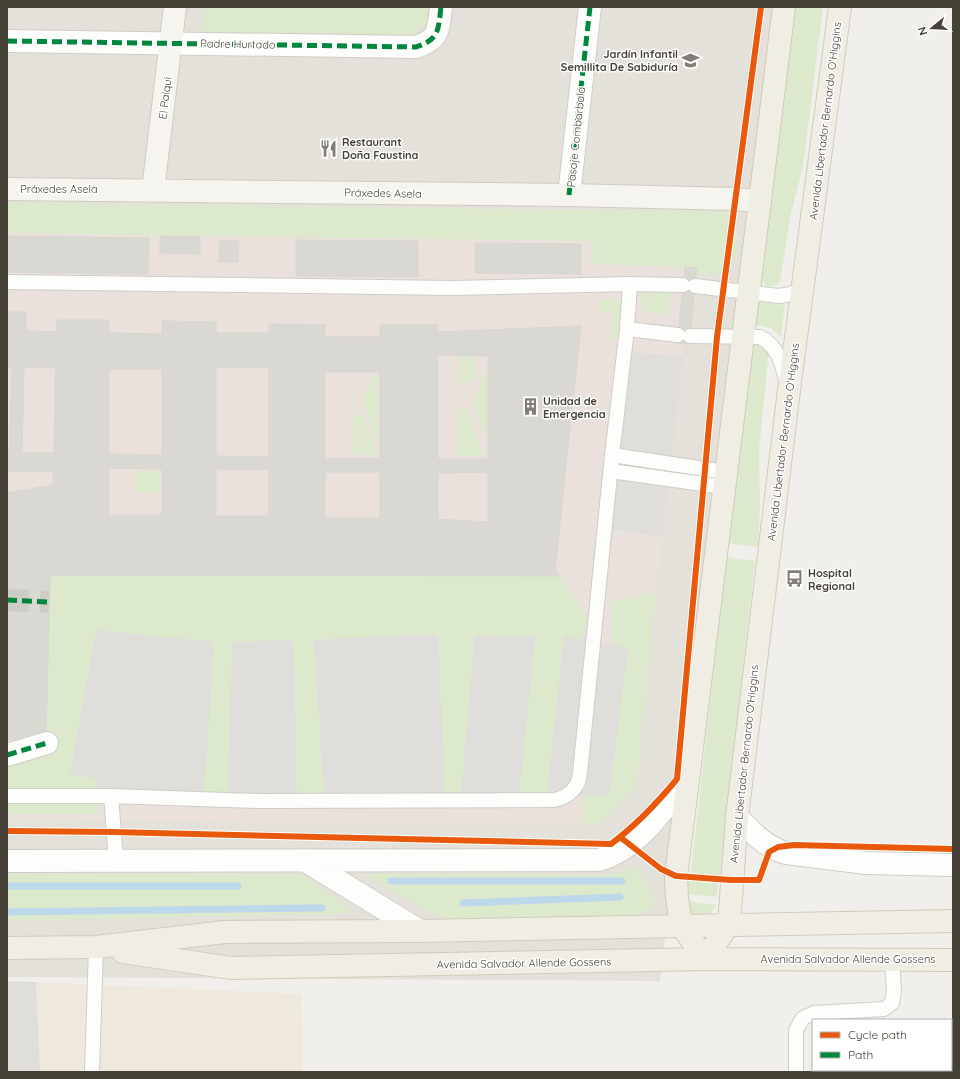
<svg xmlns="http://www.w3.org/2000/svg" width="960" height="1079" font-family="Quicksand,sans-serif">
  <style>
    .residential { fill: #e3e1d9 }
    .commercial { fill: #efe8dc }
    .industrial { fill: #e0ded9 }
    .medical { fill: #eae0dc }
    .green { fill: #dde9cd }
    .parking { fill: #dfdedb }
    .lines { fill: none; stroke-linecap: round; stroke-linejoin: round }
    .stream { stroke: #bed8eb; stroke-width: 7 }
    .building { fill: #dad8d3; stroke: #d8d6d1 }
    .street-tunnel { stroke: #ceccc7; stroke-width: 22; stroke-dasharray: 22 11; stroke-linecap: butt }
    .lane-casing { stroke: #cecdc8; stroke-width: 16 }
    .street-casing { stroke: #cecdc8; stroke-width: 24 }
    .secondary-casing { stroke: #ceccc2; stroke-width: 24 }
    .primary-casing { stroke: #d1cbba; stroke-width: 24 }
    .lane { stroke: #fdfdfc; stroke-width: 14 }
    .street { stroke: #fdfdfc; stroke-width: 22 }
    .secondary { stroke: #f6f4ef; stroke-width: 22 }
    .primary { stroke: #f0ede5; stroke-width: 22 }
    .quiet { stroke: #00873e; stroke-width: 5; stroke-dasharray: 10 5; stroke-linecap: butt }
    .cycleway-casing { stroke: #fff; stroke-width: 8 }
    .cycleway { stroke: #e8590c; stroke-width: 6 }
    .labels { text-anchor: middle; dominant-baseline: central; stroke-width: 3; stroke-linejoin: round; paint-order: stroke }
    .street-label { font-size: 11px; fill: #464137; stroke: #fff }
    .poi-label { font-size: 11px; font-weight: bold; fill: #464137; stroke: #fff; text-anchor: start }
  </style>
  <rect width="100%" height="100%" fill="#f0efeb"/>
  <path class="residential" d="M7,7H773L660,981L7,977Z"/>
  <path class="commercial" d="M36,982L301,994L303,1072H40Z"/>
  <path class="industrial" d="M7,981L36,982L40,1072H7Z"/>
  <path class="medical" d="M7,233L592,241V264L697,268L689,344H684L662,537L636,786L600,823L583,824L7,819Z"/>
  <path class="green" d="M206,7H429L425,25L408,37L202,33Z
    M795,7H823L803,166L791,213L780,281L775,286H766L762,280Z
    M7,203L729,212C732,215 736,218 737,222C740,232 737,264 728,270C718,275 707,273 696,274L697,268L685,267L591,264L592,241L7,233Z
    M671,289L669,315L645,312C640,305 639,296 646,290Z
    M599,300L622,301L619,334L616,339L610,340L612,312H598Z
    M759,302L785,305L781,337L771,328L756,325Z
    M757,341L769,349L759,450L760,509L758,547L728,543L752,343Z
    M459,357H475V378L468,383L458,384Z
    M487,367V440L473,404Z
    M377,374L378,445L362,400L373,376Z
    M458,409H467L483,456H457Z
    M357,414L364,418L377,455H353V415Z
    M135,471H160V493L135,492Z
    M726,557L755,561L720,876L691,872Z
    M50,575L560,576L587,616L583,639L564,636L547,796H519L535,637L475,635L461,794L445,795L437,635L314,640L324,795L297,797L293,640L232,642L228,796L204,795L96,630L70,774L97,778L98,791L7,790V756L46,737Z
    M656,592L636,786L600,823L583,824L581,795H609L628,648L613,645L611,602Z
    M98,799V814H7V800Z
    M633,866C644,875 652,889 655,903C648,913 638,915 626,918L460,922L431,913L366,874L613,875Z
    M7,874L303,875L355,913L7,921Z
    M688,881L718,884L717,897L687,894Z
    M686,901L716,905L707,918L690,915Z"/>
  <path class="parking" d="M617,352L683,356L662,537L602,527Z
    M96,630L214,642L204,795L98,791L96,778L70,774Z
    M403,635H438L445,795H324L314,640Z
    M475,635L535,637L519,796L461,794Z
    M564,636L628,648L609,796H547Z
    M293,640L297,797L228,796L232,642Z"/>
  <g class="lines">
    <path class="stream" d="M391,881H622
      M7,886H238
      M463,903L620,897
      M7,912L322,908"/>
  </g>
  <path class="building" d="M7,236L149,238L148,274L7,272Z
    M160,236L200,237V254L160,253Z
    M296,240L418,241V277L296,276Z
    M220,241H239L238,262H219Z
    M475,243L581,244V274L475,273Z
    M685,267L697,268L689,344L677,343Z
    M7,312H26V331L57,332V367H7Z
    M57,320H109V515H162V321L216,322V516H269V324L325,325V518H380V325H438V519L488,522L520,539L541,555L560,576L50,575L46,737L7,740V493L53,485Z
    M581,326L555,570L541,555L520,539L488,522V356L438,355V332Z
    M109,333L162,334V369H108Z
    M216,333H269V368L216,367Z
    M324,337H380V372H324Z
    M12,367L24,368L22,453H54V472L7,471V452H9Z
    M109,454L162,455V469L109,468Z
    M216,456L269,457V470L216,469Z
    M380,458V472H324V459Z
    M438,459H488V472L438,473Z"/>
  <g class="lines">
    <path class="street-tunnel" d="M7,600L49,602"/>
    <defs>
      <path id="lane" d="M7,282L453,288L630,284L683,285
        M695,286L779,296L791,294L803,287
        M627,329L678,335
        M690,336L760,337C777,346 782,362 786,380
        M612,455L725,472
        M611,471L724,487
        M7,796H111
        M116,860L111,796L259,801L554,800C568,797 579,788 580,773L612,455L627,329L630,284
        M92,1072L96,947
        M796,1072V1030L803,1018L814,1013L884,1009L892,1003L894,991L892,959"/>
      <path id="street" d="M7,41L416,47C440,39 438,30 441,7
        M569,195L590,7
        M7,755L47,743
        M737,817C752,832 765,847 786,853L866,863L953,865
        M304,860L420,931
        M7,861L599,860C638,849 665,808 688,777"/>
      <path id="secondary" d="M7,189L569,195L734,199L760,201
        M153,190L175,7"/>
      <path id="primary" d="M7,948L96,947L225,932L420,931L953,921
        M123,952L231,968L705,959L953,960
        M705,959L681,925L677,897L676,876L784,7
        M705,959L729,924L737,817L789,390L840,7"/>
    </defs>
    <use href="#lane" class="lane-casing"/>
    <use href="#street" class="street-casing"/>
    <use href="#secondary" class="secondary-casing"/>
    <use href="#primary" class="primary-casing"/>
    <use href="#lane" class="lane"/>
    <use href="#street" class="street"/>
    <use href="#secondary" class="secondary"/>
    <use href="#primary" class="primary"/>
    <path class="quiet" d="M7,41L416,47C440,39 438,30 441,7
      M569,195L590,7
      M7,600L49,602
      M7,755L47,743"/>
    <defs>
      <path id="cycleway" d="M7,831L113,832L611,844C635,826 658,802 677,779L717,337L761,7
        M620,837L661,869L676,876L731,880H759L769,852L778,847L794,845L953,849"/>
    </defs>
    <use href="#cycleway" class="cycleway-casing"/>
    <use href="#cycleway" class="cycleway"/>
  </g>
  <defs>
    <symbol id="school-bare" viewBox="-9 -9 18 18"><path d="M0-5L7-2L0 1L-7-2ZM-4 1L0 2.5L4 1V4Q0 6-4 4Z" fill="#827e76" stroke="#fff" stroke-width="2.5" paint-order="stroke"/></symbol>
    <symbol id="restaurant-bare" viewBox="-9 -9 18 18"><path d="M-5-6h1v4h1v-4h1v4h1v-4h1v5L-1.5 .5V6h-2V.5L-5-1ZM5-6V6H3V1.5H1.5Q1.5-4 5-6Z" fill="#827e76" stroke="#fff" stroke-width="2.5" paint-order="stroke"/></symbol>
    <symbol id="building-bare" viewBox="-9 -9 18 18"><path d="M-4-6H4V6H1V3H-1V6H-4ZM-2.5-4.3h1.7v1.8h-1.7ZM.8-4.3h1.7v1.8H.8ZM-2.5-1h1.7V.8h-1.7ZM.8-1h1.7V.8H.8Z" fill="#827e76" stroke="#fff" stroke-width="2.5" paint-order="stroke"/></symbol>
    <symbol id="bus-bare" viewBox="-9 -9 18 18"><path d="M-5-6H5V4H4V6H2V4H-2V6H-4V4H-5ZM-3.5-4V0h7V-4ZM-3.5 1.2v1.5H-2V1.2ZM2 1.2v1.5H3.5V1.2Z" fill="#827e76" stroke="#fff" stroke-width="2.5" paint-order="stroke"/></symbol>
  </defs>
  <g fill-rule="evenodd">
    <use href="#school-bare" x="678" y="48" width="25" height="25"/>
    <use href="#restaurant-bare" x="316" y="136" width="25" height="25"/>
    <use href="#building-bare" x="518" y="394" width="25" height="25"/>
    <use href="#bus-bare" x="782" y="566" width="25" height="25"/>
  </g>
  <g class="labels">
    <g class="street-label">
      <text transform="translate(238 44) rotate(1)">Padre Hurtado</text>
      <text transform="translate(165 98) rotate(-83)">El Palqui</text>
      <text transform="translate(825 121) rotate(-83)">Avenida Libertador Bernardo O'Higgins</text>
      <text transform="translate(576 137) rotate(-84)">Pasaje Combarbalá</text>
      <text x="59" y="189">Práxedes Asela</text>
      <text transform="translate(383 193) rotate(1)">Práxedes Asela</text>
      <text transform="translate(783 442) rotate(-83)">Avenida Libertador Bernardo O'Higgins</text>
      <text transform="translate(744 764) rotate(-84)">Avenida Libertador Bernardo O'Higgins</text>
      <text x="848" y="959">Avenida Salvador Allende Gossens</text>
      <text transform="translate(524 963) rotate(-1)">Avenida Salvador Allende Gossens</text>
    </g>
    <g class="poi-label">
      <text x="678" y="54" text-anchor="end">Jardín Infantil<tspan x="678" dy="13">Semillita De Sabiduría</tspan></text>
      <text x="342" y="142">Restaurant<tspan x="342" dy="13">Doña Faustina</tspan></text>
      <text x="543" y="401">Unidad de<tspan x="543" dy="13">Emergencia</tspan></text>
      <text x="808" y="573">Hospital<tspan x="808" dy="13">Regional</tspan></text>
    </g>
  </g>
  <rect width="960" height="1079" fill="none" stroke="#464137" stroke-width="16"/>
  <rect x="812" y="1019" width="140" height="52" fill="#ffffff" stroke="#b5b3af"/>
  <rect x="820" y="1032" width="20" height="6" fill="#e8590c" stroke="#b5b3af"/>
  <text x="848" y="1039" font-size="12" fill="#464137">Cycle path</text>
  <rect x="820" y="1052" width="20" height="6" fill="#00873e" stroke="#b5b3af"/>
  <text x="848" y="1059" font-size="12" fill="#464137">Path</text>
  <g transform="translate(932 28) rotate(252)" stroke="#ffffff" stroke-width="3" paint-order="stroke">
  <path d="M0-3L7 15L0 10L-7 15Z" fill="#464137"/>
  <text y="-6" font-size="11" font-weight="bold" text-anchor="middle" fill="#464137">N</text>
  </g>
</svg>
